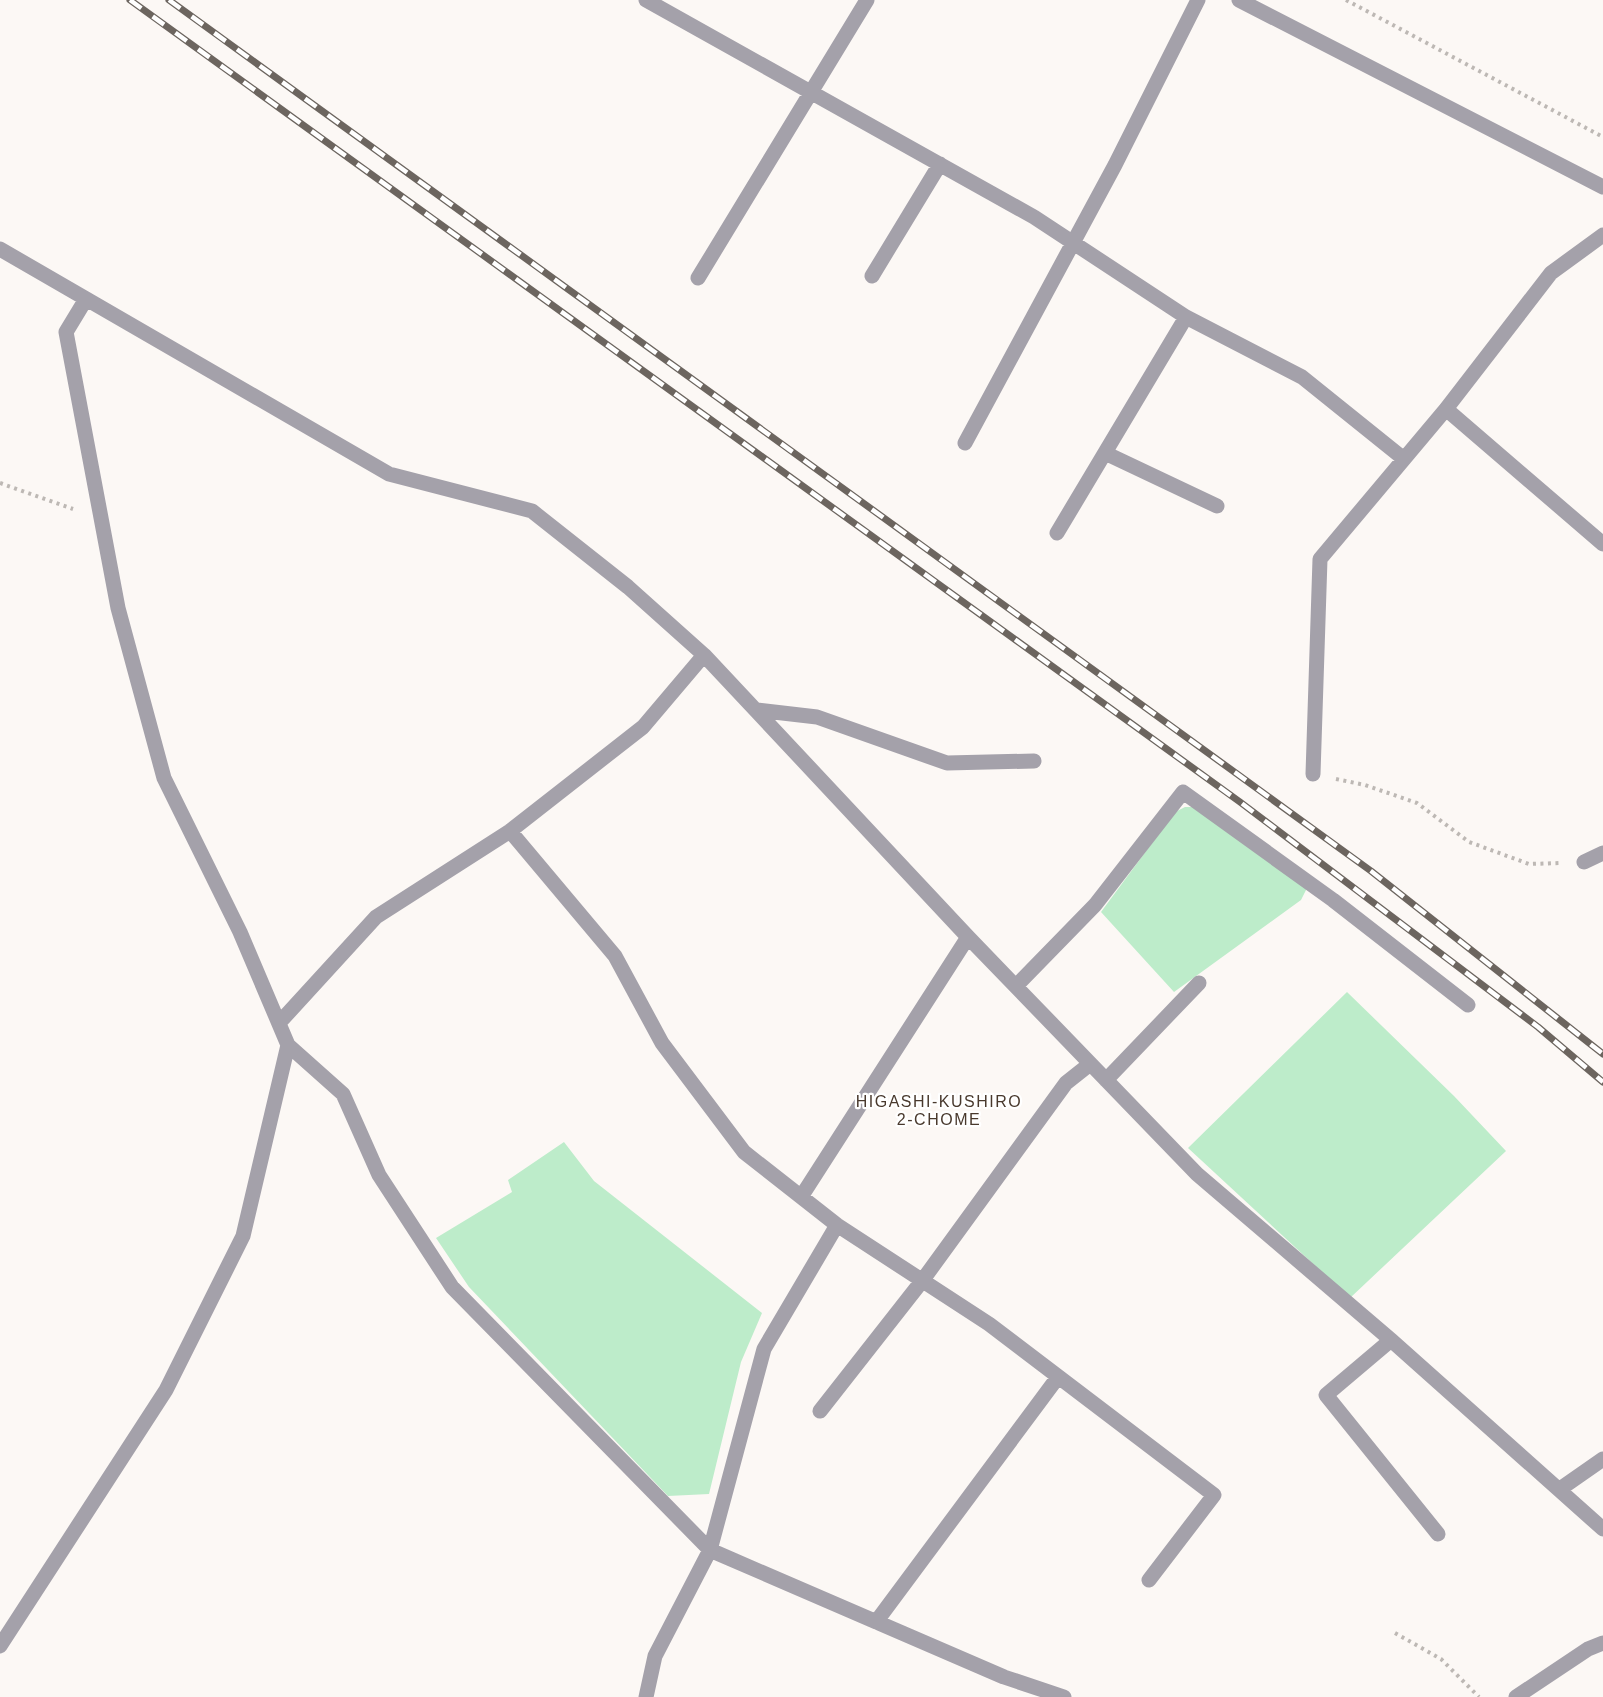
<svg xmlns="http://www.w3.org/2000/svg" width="1603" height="1697" font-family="Arial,sans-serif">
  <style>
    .park { fill: #bdecca }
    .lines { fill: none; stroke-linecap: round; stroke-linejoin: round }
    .path { stroke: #bdb8b4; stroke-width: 4; stroke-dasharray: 3 4.5; stroke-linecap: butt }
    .minor { stroke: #a4a1aa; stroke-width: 15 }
    .rail-casing { stroke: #6c655f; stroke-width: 7 }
    .rail { stroke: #fff; stroke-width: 4.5; stroke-dasharray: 14; stroke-linecap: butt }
    .labels { text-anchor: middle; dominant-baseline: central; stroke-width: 4.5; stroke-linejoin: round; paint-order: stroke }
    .neighbourhood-label { font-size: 16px; letter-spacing: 1.5px; fill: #49392d; stroke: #fff }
  </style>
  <rect width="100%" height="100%" fill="#fcf8f5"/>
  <path class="park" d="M1185,807H1195L1307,888L1301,900L1174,992L1101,912L1175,812Z
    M1347,992L1454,1096L1506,1151L1350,1298L1188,1148Z
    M564,1142L594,1181L762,1313L741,1362L709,1494L668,1496L469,1287L436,1238L512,1192L508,1180Z"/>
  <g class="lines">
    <path class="path" d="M1346,0L1603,137
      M0,483L73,509
      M1336,779L1365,785L1417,803L1469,842L1529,864L1560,863
      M1395,1633L1441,1659L1479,1697"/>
    <path class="minor" d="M646,0L1034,217L1186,317L1302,377L1404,459
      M1239,0L1603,187
      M0,249L389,474L532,511L628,587L704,655L968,937L1197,1174L1391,1340L1603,1529
      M872,276L940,164
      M698,278L867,0
      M1446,409L1603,544
      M965,443L1115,165L1198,0
      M1105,453L1217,506
      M1057,533L1186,317
      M757,710L817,717L947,763L1034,761
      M1313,774L1320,559L1446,409L1551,273L1603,235
      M510,831L615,956L662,1043L744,1152L837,1225L989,1324L1214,1495L1149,1580
      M1584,862L1603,853
      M1016,986L1095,905L1183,792L1333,900L1468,1005
      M279,1023L376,917L510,831L643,727L704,655
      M288,1045L343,1094L379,1175L452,1287L710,1550L1004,1677L1064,1697
      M1106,1080L1199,983
      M801,1197L968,937
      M1391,1340L1326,1395L1438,1534
      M820,1411L922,1281L1066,1083L1090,1064
      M1560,1489L1603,1459
      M876,1622L1058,1377
      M0,1646L166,1390L243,1236L288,1045L240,932L164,778L118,608L66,332L86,299
      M646,1697L655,1656L710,1550L764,1349L837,1225
      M1516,1697L1588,1649L1603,1643"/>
    <defs>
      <path id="rail" d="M130,0L1240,802L1538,1027L1603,1082
        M169,0L1371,871L1603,1054"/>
    </defs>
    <use href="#rail" class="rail-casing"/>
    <use href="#rail" class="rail"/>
  </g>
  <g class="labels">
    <g class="neighbourhood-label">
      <text x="939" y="1101">HIGASHI-KUSHIRO<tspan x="939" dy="18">2-CHOME</tspan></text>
    </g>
  </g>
</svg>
